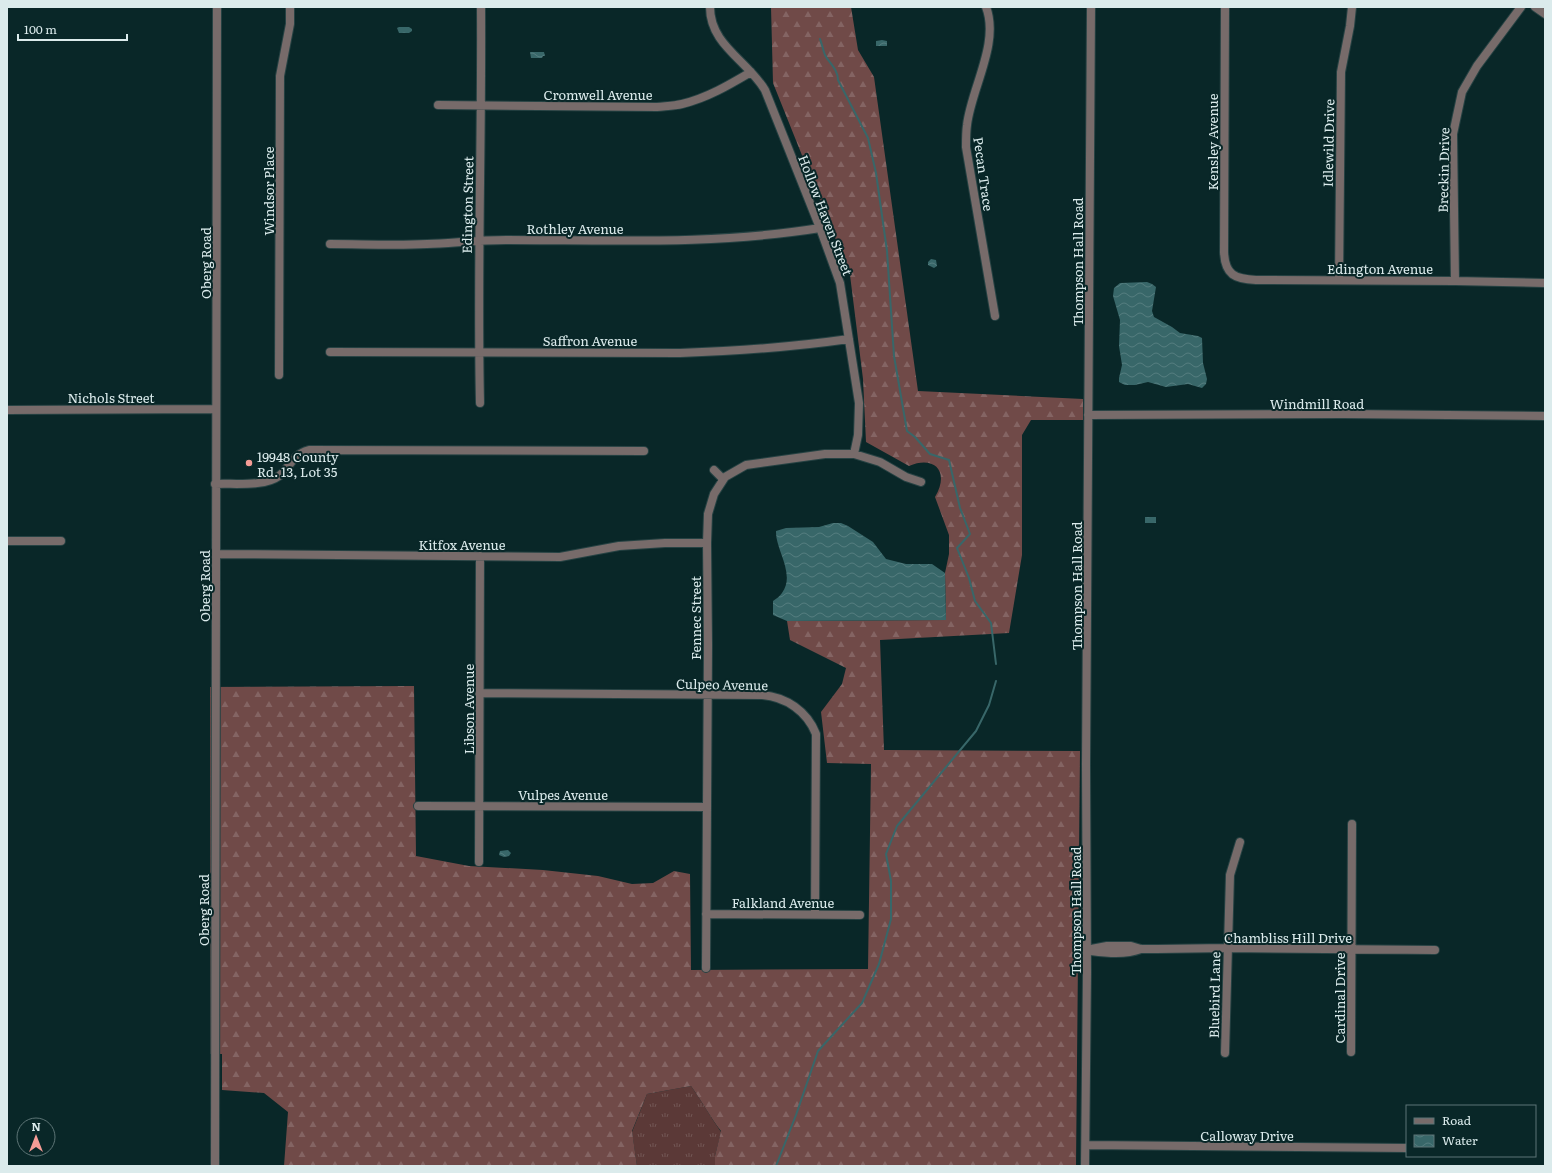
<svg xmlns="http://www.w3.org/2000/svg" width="1552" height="1173" font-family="Literata,serif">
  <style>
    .grass { fill: url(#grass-tufts) }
    .forest { fill: url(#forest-firs) }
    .water { fill: url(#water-waves) }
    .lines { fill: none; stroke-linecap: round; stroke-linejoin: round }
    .stream { stroke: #386769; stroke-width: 2 }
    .minor-casing { stroke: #264243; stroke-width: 10 }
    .minor { stroke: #776b6a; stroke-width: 8 }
    .poi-dot { fill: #f59c96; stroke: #092728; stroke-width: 1.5 }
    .labels { text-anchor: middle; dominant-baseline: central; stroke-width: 4; stroke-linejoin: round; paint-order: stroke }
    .street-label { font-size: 13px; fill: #dbebec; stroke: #092728 }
    .poi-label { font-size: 13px; fill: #dbebec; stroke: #092728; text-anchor: start }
  </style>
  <defs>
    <pattern id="grass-tufts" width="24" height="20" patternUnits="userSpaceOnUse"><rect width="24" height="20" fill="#5b3937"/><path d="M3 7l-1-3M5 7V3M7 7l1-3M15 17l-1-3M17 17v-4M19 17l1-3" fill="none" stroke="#725654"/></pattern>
    <pattern id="forest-firs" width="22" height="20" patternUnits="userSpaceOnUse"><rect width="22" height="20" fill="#704a48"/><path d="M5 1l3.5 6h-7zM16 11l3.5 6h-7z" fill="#846463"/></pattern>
    <pattern id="water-waves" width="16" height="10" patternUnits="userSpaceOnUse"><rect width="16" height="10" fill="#386769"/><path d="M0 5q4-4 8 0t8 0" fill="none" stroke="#547d7f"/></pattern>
  </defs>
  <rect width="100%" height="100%" fill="#092728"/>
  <path class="grass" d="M691,1086C702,1101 710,1117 721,1132L715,1156V1166H637L632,1132L647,1094Z"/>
  <path class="forest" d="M771,7H851L858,50L874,77L918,391L1083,399V420H1031L1022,435V555L1009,633L880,640L884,750L1080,751L1076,1166H715V1156L721,1131C710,1117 702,1101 691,1086L647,1094L632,1131L637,1166H284L288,1112L264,1093L222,1090V1054H210V687L414,686L416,856L469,866L543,870L598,876L632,884L653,883L674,871L690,874L691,970L868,969L871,764L827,763L821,712L842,684L846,668L790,640L787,621L946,620L945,573L949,554V535L935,497C950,472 935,455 909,466L866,442L863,379L850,275L773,83Z"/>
  <path class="water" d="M399,27H409L412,29V31L409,33H399L397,28Z
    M882,40L887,41V46H876V41Z
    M530,52H544L545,56H543L542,58H531Z
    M931,259L936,260L937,266L934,268L928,265V262Z
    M1147,282L1152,284L1156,287L1152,311L1154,317L1172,327L1180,333L1198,336L1202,338L1203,363L1207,379L1206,384L1202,388L1188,384L1166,387L1148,382L1135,385H1125L1119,382V378L1122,365L1119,346L1120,320L1113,296L1114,288L1120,283Z
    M1145,517H1156V523H1145Z
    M833,523H841L848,526L873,542L886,559L906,564H932L945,573L946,620L787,621L773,615V601C776,599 780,596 782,593C796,574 775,549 776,531L786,528L819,527Z
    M508,850L511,853L509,856L504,857L499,855L500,851Z"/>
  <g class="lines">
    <path class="stream" d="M820,39C822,44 823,50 825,55C829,63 838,69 838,80L868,138L876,173L887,251L894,356L907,431L915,437L930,454L949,460L960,508L970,534L957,548L969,578L975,601L991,623L996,664
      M776,1166L796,1115L818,1051L862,1003L879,964L891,919V881L886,854L897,826L976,731L989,705L996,681"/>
    <defs>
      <path id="minor" d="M710,7C710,45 747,60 765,90L820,228L840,283L859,403L858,435L854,454
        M986,7C1000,43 971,89 967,125C966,132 966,140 966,147L995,316
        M1225,7L1224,252C1225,275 1235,279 1256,280L1455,281L1545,283
        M1535,7L1545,14
        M438,105L657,107C666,106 674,106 682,104C707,98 729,85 751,72
        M330,244C362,244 395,246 427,244C453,243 479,240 506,240C611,240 716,245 820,228
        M1339,280L1341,72L1350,26L1352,7
        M1455,281L1453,134L1462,92L1477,66L1521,7
        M330,352L680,353C737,351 793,347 849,339
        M279,375L280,76L290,24V7
        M480,403C477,271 482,139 481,7
        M7,410L216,409
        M1088,415L1343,414L1545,416
        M714,470L723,479
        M215,484C234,483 264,487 279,476C291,467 291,455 309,450L644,451
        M7,541H61
        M216,554L560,557L619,546L665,543H707
        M480,693L762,695C786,697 807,711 816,734L815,914
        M418,806L706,807
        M479,862L480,556
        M706,914L860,915
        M1086,950L1107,946H1131L1141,949H1157L1227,948L1435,950
        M1091,951C1107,953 1125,955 1141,949
        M706,968L708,645L707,543L708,514L714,494L725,477L746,465L825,454H854L880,462L906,477L921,482
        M1351,1052L1352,824
        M1225,1053L1230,875L1240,842
        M1086,1145L1407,1148
        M215,1166L217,7
        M1085,1166L1087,972L1086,764L1091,7"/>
    </defs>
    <use href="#minor" class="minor-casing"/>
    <use href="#minor" class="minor"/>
  </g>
  <circle class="poi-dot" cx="249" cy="463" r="4"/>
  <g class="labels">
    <g class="street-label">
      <text x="598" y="94">Cromwell Avenue</text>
      <text transform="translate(1212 142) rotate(-90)">Kensley Avenue</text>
      <text transform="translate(1328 143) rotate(-89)">Idlewild Drive</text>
      <text transform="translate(1443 170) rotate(-89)">Breckin Drive</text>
      <text transform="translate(984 174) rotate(82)">Pecan Trace</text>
      <text transform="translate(268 191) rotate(-90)">Windsor Place</text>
      <text transform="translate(467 205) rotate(-89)">Edington Street</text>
      <text transform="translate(826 215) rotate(69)">Hollow Haven Street</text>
      <text x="575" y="228">Rothley Avenue</text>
      <text transform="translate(1077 262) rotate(-90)">Thompson Hall Road</text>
      <text transform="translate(205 263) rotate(-90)">Oberg Road</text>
      <text x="1380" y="268">Edington Avenue</text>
      <text x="590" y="340">Saffron Avenue</text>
      <text x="111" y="397">Nichols Street</text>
      <text x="1317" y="403">Windmill Road</text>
      <text x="462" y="544">Kitfox Avenue</text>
      <text transform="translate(204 586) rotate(-90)">Oberg Road</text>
      <text transform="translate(1076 586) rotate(-90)">Thompson Hall Road</text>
      <text transform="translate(695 618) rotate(-90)">Fennec Street</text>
      <text transform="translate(722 684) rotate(1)">Culpeo Avenue</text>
      <text transform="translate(468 709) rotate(-90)">Libson Avenue</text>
      <text x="563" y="794">Vulpes Avenue</text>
      <text x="783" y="902">Falkland Avenue</text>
      <text transform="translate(203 910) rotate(-90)">Oberg Road</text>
      <text transform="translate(1075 911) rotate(-90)">Thompson Hall Road</text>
      <text x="1288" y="937">Chambliss Hill Drive</text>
      <text transform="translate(1214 995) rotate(-89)">Bluebird Lane</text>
      <text transform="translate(1339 998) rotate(-90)">Cardinal Drive</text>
      <text x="1247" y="1135">Calloway Drive</text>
    </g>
    <g class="poi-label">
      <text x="257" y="456">19948 County<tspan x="257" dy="15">Rd. 13, Lot 35</tspan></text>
    </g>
  </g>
  <rect width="1552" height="1173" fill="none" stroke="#dbebec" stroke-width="16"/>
  <rect x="1406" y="1105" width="130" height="52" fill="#092728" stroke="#5d7576"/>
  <rect x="1414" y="1118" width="20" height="6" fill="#776b6a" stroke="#5d7576"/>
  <text x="1442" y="1125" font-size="12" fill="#dbebec">Road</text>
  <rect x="1414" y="1135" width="20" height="12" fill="url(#water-waves)" stroke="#5d7576"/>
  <text x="1442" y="1145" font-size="12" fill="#dbebec">Water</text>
  <g transform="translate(36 1137)"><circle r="19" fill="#092728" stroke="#5d7576"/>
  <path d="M0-3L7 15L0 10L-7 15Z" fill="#f59c96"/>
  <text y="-6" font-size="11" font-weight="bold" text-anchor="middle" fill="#dbebec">N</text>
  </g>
  <path d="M18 34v6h109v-6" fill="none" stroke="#dbebec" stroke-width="2"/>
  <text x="24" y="34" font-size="12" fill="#dbebec" stroke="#092728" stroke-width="3" paint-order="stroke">100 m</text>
</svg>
